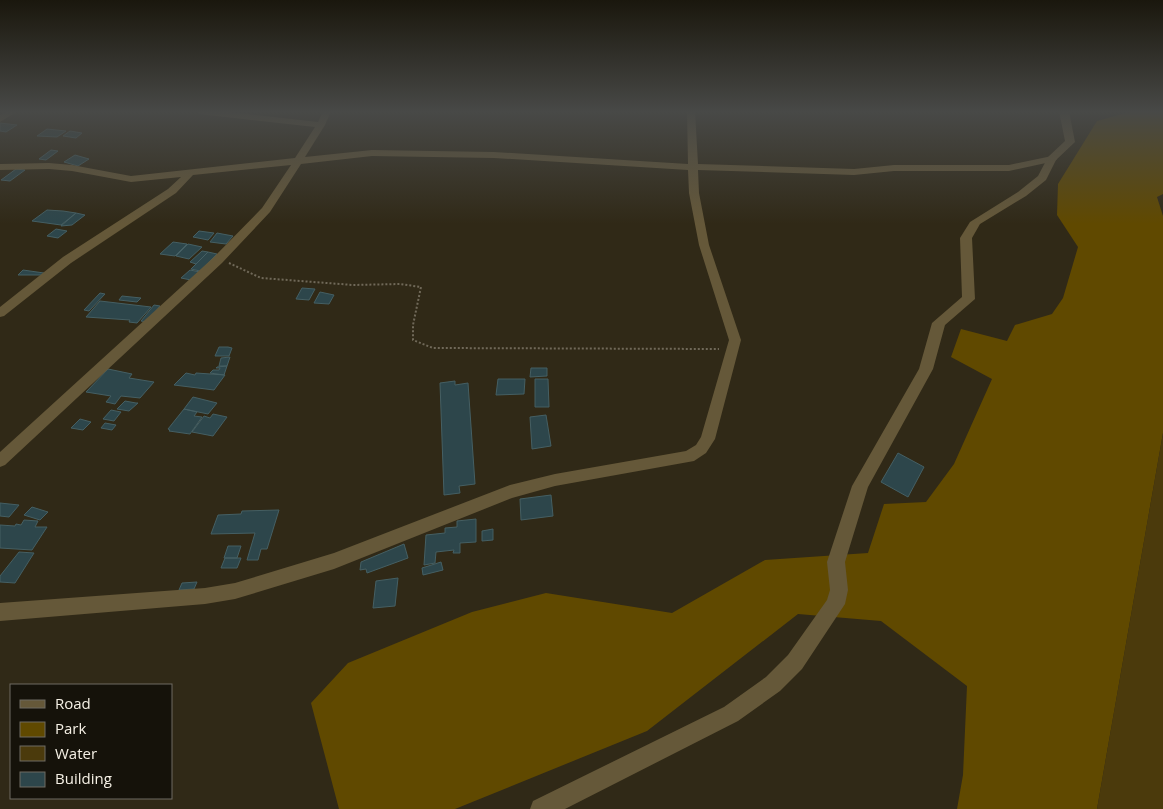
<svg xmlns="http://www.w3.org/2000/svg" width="1163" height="809" font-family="'Open Sans',sans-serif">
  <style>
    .green { fill: #604900 }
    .water { fill: #4b3a0c }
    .building { fill: #2d464b; stroke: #455f63 }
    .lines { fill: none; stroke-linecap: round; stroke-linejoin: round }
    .path { stroke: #706959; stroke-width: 2; stroke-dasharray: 2 2; stroke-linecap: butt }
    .minor { fill: #655839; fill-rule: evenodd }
    .tertiary { fill: #655839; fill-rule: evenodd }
  </style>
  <rect width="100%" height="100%" fill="#302917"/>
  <path class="green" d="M1133,111H1163V194L1157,197L1163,216V433L1097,809H957L963,775L967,686L881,621L798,614L647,731L455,809H339L311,703L348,663L472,612L546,593L672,613L765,560L868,553L884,504L926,502L954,464L992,379L951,357L961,329L1007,341L1015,325L1052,314L1063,298L1078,247L1057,215L1058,184L1097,121Z"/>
  <path class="water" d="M1163,433V809H1097Z"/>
  <path class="building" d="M0,123L17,125L6,132L0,131Z
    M47,129L66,131L57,137L37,136Z
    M70,131L82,133L76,138L63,136Z
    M51,150L58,151L46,160L39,159Z
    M75,155L89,159L78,166L64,162Z
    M16,169L25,170L10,181L1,180Z
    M47,210L63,211L76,213L61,225L32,221Z
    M76,213L85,215L72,225L61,226Z
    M56,229L67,231L58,238L47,236Z
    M199,231L214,233L208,240L193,237Z
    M217,233L233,236L226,244L210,242Z
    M173,242L187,244L175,256L160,254Z
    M188,244L202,247L189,259L176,256Z
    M202,251L208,252L196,264L190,262Z
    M208,252L217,254L200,271L191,269Z
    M23,270L44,273L42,275H18Z
    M190,270L200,272L191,280L181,278Z
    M302,288L315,289L309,300L296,299Z
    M320,292L334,295L329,304L314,303Z
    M100,293L105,294L89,311L84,310Z
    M122,296L141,298L137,302L119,300Z
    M100,301L151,307L137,323L129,322L130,320L86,317Z
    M154,305L160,306L147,322L141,321Z
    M219,347H228L232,348L229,356H215Z
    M230,357L227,366H219L221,358Z
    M227,366L224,375L210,373L213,370H219L220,368H216L217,367Z
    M531,368H547V376L530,377Z
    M108,369L132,374L129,378L154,382L140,398L121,396L115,404L106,402L111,396L86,392Z
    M186,373L195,375L196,373L225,375L214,390L174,385Z
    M498,379H525L524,394L496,395Z
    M535,379H548L549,407H535Z
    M455,381V385L468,383L475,484L459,486L460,493L444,495L440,383Z
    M193,397L217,403L208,414L184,409Z
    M125,401L136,403H138L129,411L117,409Z
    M184,409L197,412L194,416L202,417L190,434L169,431L170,430L168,429Z
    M111,410L121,412L114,421L103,419Z
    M213,414L227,417L213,436L192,432L204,416L210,418Z
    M546,415L551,446L532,449L530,417Z
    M80,419L91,422L83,430L71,428Z
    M105,423L116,425L112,430L101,428Z
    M898,453L924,467L908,497L881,482Z
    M551,495L553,516L521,520L520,499Z
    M0,503L19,505L9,517L0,516Z
    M32,507L48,512L40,520L24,515Z
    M279,510L267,549H261L258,560H247L255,533L211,534L218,515L241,514L242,511Z
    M476,519V542L460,543V553H453L454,550L436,552L435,563L424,565L426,535L445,533V528L457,527V521Z
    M24,520L38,521L35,527H47L32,550L0,548V525L15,526L16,524L21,525Z
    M493,529V540L482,541V531Z
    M404,544L408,558L367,573L366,569L360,570L361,562Z
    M228,546H241L237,558H224Z
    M19,552L34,553L15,583L0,582V576Z
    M225,558H241L237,568H221Z
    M441,562L443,570L423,575L422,568Z
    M398,578L395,606L373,608L376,581Z
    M197,582L194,589L179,590L182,583Z"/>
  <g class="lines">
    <path class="path" d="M229,263L261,278L353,285L400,284L421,287L413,325V340L433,348L719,349"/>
    <path class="minor" d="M8,111H18L0,122V115Z
      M195,111H220L318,122L323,111H331L325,125L305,157L372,150L494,152L688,164L687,111H695L698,164L854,169L894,165H1009L1052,156L1057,159L1055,161L1009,171H894L854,175L698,170L699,193L709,245L741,340L715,439L706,453L694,461L555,486L512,498L334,569L235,599L205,604L0,621V603L205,588L235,583L334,553L510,485L555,474L686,451L696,445L701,437L729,340L699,245L689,193L688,170L494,158L372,156L301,164L270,212L222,263L5,465L0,467V452L214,257L262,208L291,165L193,175L176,193L71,263L4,316L0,317V307L63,257L168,189L181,177L131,182L72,171L49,169L0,170V164L49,163L72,165L131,176L295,158L315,127L199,114Z"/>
    <path class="tertiary" d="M1059,111H1069L1075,142L1056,160L1046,180L1026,196L980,224L972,238L975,299L945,325L933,369L868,487L845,562L848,590L845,604L802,669L780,691L738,721L565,809H530L533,801L724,707L766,677L788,655L827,600L830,590L827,562L852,486L919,369L932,323L962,297L960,238L970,222L1018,192L1038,176L1048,157L1065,141Z"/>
  </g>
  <linearGradient id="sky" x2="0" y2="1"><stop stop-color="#1a170d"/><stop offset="0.5" stop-color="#484947"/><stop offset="1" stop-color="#484947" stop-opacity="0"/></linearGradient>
  <rect width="1163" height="224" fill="url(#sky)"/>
  <rect x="10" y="684" width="162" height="115" fill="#15120a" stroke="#6f6b62"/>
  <rect x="20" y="700" width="25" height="8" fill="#655839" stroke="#6f6b62"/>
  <text x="55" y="709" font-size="15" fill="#f5f0e5">Road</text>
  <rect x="20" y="722" width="25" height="15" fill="#604900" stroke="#6f6b62"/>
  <text x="55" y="734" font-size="15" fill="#f5f0e5">Park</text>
  <rect x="20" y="746" width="25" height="15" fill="#4b3a0c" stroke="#6f6b62"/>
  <text x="55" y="759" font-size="15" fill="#f5f0e5">Water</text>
  <rect x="20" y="772" width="25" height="15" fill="#2d464b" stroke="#6f6b62"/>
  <text x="55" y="784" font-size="15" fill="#f5f0e5">Building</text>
</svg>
